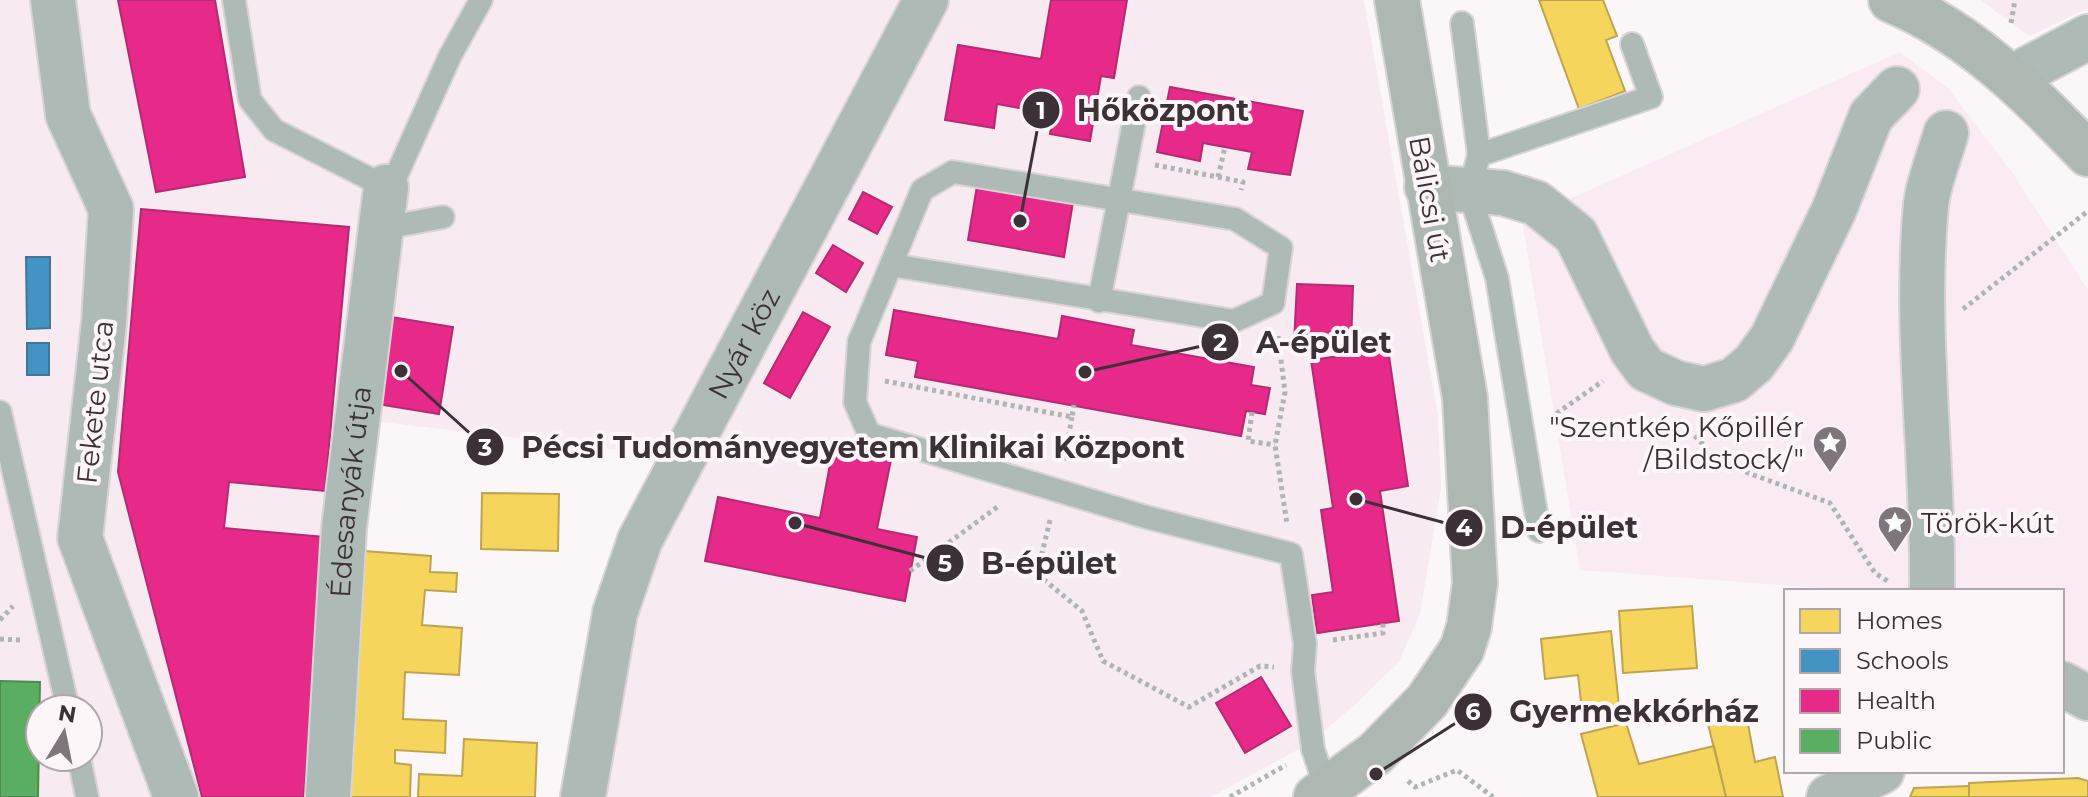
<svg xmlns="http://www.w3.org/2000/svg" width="2088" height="797" font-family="Montserrat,sans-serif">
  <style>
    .built { fill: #f8eaf1; fill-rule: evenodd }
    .park { fill: #faebf3 }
    .homes { fill: #f6d55c; stroke: #bea451; stroke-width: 2 }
    .schools { fill: #4393c3; stroke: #417699; stroke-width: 2 }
    .health { fill: #e7298a; stroke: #b42b71; stroke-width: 2 }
    .public { fill: #5aae61; stroke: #518854; stroke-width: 2 }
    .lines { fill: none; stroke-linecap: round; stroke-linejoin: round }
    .lane-casing { stroke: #d8d4d6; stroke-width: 26 }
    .street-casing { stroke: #d8d4d6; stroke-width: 48 }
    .secondary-casing { stroke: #d8d4d6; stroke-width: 48 }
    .path { stroke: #afb5b2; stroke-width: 5; stroke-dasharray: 4 4; stroke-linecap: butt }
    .lane { stroke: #aebab5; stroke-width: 22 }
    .street { stroke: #aebab5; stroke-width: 44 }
    .secondary { stroke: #adb8b3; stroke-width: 44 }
    .labels { text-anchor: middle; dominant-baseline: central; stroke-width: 8; stroke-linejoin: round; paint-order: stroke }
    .street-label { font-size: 28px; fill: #3c3137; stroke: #fcf6f9 }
    .poi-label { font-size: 28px; fill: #3c3137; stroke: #fcf6f9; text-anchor: end }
    .leader { fill: none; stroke: #3c3137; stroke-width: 3 }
    .callout-dot { fill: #3c3137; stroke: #fcf6f9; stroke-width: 3 }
    .mark-label { font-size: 24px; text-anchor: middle; font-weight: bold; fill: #fff }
    .callout-label { font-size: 30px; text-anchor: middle; font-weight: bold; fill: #3c3137; stroke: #fcf6f9; stroke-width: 8; stroke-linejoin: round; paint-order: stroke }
  </style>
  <rect width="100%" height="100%" fill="#fbf7f9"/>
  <path class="built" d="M0,0H899L659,455L357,419L328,797H0ZM40,709H88V757H40Z
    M948,0H1364L1438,415L1441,488L1420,614L1399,662L1359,701L1312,742L1211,797H607L637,619L657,551L763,360Z
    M1980,0H2088V8L2030,36Z"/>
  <path class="park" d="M1900,52L1948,88L2014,175L2088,290V689L2062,674V591H1860L1580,570L1522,220Z"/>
  <path class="homes" d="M1539,0H1603L1617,36L1606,40L1625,91L1579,109Z
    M482,493L559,494L558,551L481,549Z
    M364,551L431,556L430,572L457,573L456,592L425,590L422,625L462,628L459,675L405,672L403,719L446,721L445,753L395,750V763L411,765L410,797H350Z
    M1692,606L1697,668L1623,673L1619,611Z
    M1611,631L1620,715L1583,719L1578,675L1545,679L1541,639Z
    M1746,713L1755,762L1775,757L1783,797H1726L1707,720Z
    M1626,723L1639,764L1714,746L1726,797H1598L1581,734Z
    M464,739L537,743L535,797H418L419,774L462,776Z
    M2078,778L2088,781V797H1969V783Z
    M1969,786V797H1910L1914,788Z"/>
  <path class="schools" d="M26,257H50V328L27,329Z
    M27,343H49V375H27Z"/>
  <path class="health" d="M118,0H215L245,177L156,192Z
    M1051,0H1127L1114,78L1101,76L1090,141L1050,134L1053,114L997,104L994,128L945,120L958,45L1041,59Z
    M1170,87L1303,111L1290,175L1248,169L1252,152L1203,143L1200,161L1157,152Z
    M977,186L1073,202L1064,257L968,240Z
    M863,192L892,207L877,234L849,219Z
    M141,209L349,227L325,491L229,482L224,528L324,537L304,797H202L118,472Z
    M833,245L863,263L846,292L816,273Z
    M1297,284L1353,286L1351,346L1294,343Z
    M894,310L1058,339L1062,316L1134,330L1131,345L1254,367L1251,385L1270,388L1265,414L1246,411L1241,436L915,377L918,361L886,355Z
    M803,312L830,327L790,398L764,383Z
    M391,317L453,327L439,414L377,404Z
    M1388,349L1408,486L1380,491L1399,621L1317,633L1312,595L1333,592L1321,510L1333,508L1311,360Z
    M834,443L892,455L877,529L917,537L905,601L705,561L718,497L820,518Z
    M1261,677L1291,726L1245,753L1216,703Z"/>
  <path class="public" d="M0,681L40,682L38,797H0Z"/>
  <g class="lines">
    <defs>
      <path id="lane" d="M234,0L250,100L274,130L386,187L397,174L450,56L481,0
        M1462,23L1479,155L1469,191L1497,278L1539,531
        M1479,155L1651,97L1632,44
        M379,229L443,217
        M891,265L922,190L953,172L1235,219L1281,248L1273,303L1234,321L891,265L859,342L855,402L869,434L1146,517L1291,554L1305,644L1303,671L1313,749L1326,789
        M1099,301L1139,97
        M0,412L68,709
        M79,757L87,797"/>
      <g id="street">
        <path d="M53,0L68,115L111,209L104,322L80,538L176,797"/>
        <path d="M2013,77L2088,37"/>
        <path d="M1427,187L1503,193L1536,203L1576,235L1632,350L1646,369L1676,383L1704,389L1734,380L1754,363L1772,338L1834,210L1871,116L1897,89"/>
        <path d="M1932,591C1934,462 1914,333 1926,204C1929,180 1940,155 1946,133"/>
        <path d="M2062,684L2088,698"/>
        <path id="s1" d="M328,797L344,528L386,187"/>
        <path id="s2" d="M583,797L615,613L640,540L926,0"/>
        <path d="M1829,797L1882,771"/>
      </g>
      <path id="secondary" d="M1891,0C1972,34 2028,92 2088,154
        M1316,797L1376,753L1427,701L1462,649L1469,627L1475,583L1465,398L1397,0"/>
    </defs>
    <use href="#lane" class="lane-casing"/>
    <use href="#street" class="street-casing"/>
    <use href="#secondary" class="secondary-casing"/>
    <path class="path" d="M2011,23L2015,0
      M1155,165L1218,177L1225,147
      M1218,177L1243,182L1241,190
      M1963,309L2088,211
      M1278,336L1285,392L1275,445L1287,524
      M885,381L1072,417L1074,405
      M1252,412L1248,441L1275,445
      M1550,418L1603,381
      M1689,430L1721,463L1830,503L1875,573L1889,582
      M1064,460L1072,417
      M1050,520L1037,574L1082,611L1103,661L1189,707L1260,666L1274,667
      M910,571L1000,505
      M0,620L13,606
      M0,639L20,640
      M1333,640L1383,633V623
      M1408,781L1415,787L1457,770L1493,797
      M1230,797L1286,765"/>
    <use href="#lane" class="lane"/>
    <use href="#street" class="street"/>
    <use href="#secondary" class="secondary"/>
  </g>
  <defs>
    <symbol id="sight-pin" viewBox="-11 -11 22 30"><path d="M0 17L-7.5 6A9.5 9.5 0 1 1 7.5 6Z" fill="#7f767b" stroke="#fcf6f9"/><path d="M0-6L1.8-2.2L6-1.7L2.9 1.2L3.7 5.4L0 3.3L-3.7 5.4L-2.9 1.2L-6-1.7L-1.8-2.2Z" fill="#fff"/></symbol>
  </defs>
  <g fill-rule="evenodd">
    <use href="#sight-pin" x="1810" y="423" width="40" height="54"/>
    <use href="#sight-pin" x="1875" y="503" width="40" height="54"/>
  </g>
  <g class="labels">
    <g class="street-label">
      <text transform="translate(1430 199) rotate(80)">Bálicsi út</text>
      <text stroke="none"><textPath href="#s2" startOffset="486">Nyár köz</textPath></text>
      <text transform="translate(95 402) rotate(-84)">Fekete utca</text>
      <text stroke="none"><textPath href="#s1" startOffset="306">Édesanyák útja</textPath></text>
    </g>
    <g class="poi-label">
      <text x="1804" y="427">"Szentkép Kőpillér<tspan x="1804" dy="32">/Bildstock/"</tspan></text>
      <text x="1921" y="523" text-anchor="start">Török-kút</text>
    </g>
  </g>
  <path class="leader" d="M1020 221L1041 110M1085 372L1220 342M401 371L485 447M1356 499L1464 528M795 523L945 563M1376 774L1473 712"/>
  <g class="callout-dot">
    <circle cx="1020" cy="221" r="8"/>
    <circle cx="1085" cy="372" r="8"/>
    <circle cx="401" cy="371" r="8"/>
    <circle cx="1356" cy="499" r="8"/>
    <circle cx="795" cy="523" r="8"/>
    <circle cx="1376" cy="774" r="8"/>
    <circle cx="1041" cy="110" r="20"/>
    <circle cx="1220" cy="342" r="20"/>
    <circle cx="485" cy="447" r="20"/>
    <circle cx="1464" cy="528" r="20"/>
    <circle cx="945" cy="563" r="20"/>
    <circle cx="1473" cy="712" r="20"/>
  </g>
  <g class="mark-label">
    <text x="1041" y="119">1</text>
    <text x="1220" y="351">2</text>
    <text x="485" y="456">3</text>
    <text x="1464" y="536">4</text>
    <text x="945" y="572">5</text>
    <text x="1473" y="720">6</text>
  </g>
  <g class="callout-label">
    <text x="1163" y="121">Hőközpont</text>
    <text x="1324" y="353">A-épület</text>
    <text x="853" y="458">Pécsi Tudományegyetem Klinikai Központ</text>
    <text x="1569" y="538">D-épület</text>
    <text x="1049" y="574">B-épület</text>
    <text x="1634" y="722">Gyermekkórház</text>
  </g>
  <rect x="1784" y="589" width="280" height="184" fill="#fcf6f9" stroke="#afa7ab" stroke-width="2"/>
  <rect x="1800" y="609" width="40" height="24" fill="#f6d55c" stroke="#afa7ab" stroke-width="2"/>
  <text x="1856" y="629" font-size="24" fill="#3c3137">Homes</text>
  <rect x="1800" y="649" width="40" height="24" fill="#4393c3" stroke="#afa7ab" stroke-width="2"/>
  <text x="1856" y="669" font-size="24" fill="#3c3137">Schools</text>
  <rect x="1800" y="689" width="40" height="24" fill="#e7298a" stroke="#afa7ab" stroke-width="2"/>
  <text x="1856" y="709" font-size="24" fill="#3c3137">Health</text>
  <rect x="1800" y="729" width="40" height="24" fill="#5aae61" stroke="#afa7ab" stroke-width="2"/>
  <text x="1856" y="749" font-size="24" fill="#3c3137">Public</text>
  <g transform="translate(64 733) rotate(10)"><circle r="38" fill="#fcf6f9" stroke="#afa7ab" stroke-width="2"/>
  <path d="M0-6L14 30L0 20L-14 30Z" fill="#7f767b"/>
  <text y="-12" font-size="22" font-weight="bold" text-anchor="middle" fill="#3c3137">N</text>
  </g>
</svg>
